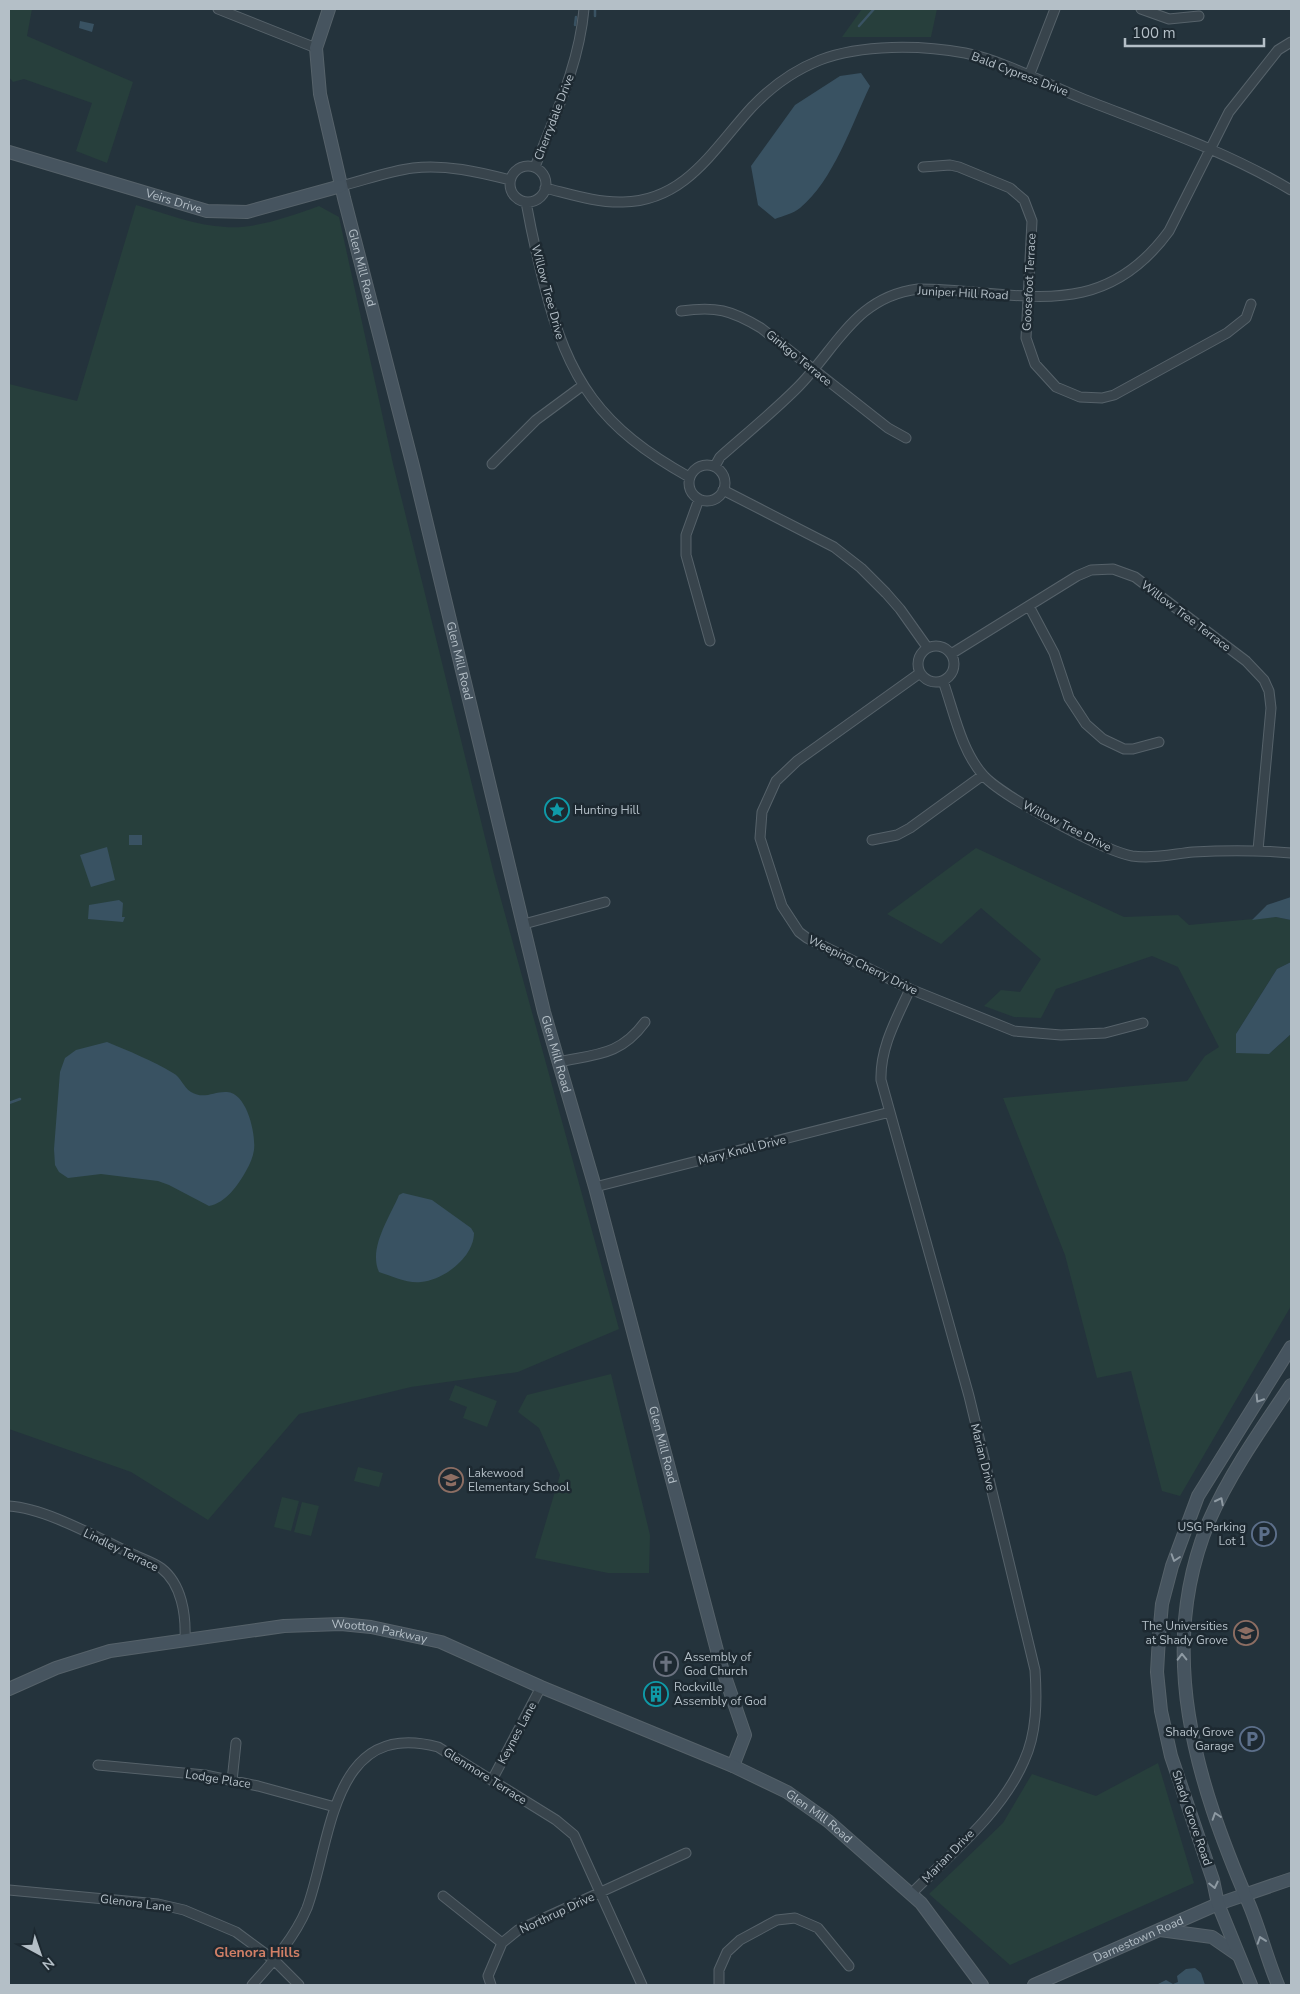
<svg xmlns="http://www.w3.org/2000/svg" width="1300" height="1994" font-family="'Nunito Sans',sans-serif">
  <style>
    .green { fill: #273f3c }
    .water { fill: #395262 }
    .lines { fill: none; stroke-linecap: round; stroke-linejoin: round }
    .stream { stroke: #395262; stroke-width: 2.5 }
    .street-casing { stroke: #56626a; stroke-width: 11 }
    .secondary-casing { stroke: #56626a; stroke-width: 14 }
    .street { stroke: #38444c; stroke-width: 9 }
    .secondary { stroke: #46545f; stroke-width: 12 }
    .oneway { stroke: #8e9aa3 }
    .labels { text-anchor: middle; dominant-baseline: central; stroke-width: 5; stroke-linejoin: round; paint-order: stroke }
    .street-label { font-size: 12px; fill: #b4bfc7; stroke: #1d2931 }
    .poi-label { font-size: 12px; fill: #b4bfc7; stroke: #1d2931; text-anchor: start }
    .neighbourhood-label { font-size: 14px; font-weight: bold; fill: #d17f66; stroke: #1d2931 }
  </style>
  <rect width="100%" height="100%" fill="#24333c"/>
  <path class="green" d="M9,9H32L27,36L133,82L107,163L76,151L92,103L24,79L13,82L9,77Z
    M862,9H937L931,37H842Z
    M136,205C165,213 196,226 226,227C256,229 291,216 319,206L339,217L393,464L494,874L619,1329L518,1372L411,1387L299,1414L208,1520L131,1472L9,1429V384L77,401Z
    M976,848L1124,917L1178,915L1189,925L1276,917L1291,920V962L1277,969L1236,1034V1052L1269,1054L1291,1034V1306L1180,1496L1162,1491L1131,1371L1097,1378L1065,1255L1003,1098L1187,1081L1205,1056L1219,1047L1178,967L1152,956L1056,989L1041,1018L1014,1017L984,1006L1001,990L1020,992L1041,959L981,908L941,944L887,914Z
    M611,1374L650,1535L649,1573H608L535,1558L560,1475L539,1428L518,1412L527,1395Z
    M455,1385L497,1401L487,1427L463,1418L467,1407L449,1400Z
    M358,1467L383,1473L379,1487L354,1481Z
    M282,1497L299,1501L291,1531L274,1527Z
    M302,1502L319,1506L311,1536L294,1532Z
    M1158,1763L1194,1883L1010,1965L929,1894L1003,1823L1032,1774L1096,1796Z"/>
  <path class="water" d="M80,21L94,24L92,32L79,28Z
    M861,73L870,86C852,124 833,181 800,208C794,213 783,216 775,219L758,205L751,166L795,105L840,76Z
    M129,835H142V845H129Z
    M107,847L115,880L91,887L80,855Z
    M1291,897V920L1276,917L1252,920L1267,905Z
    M119,900L123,903L122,917H125L123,922L88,919L89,905Z
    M1291,962V1034L1269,1054L1236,1053V1034L1277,969Z
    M107,1042C129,1051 153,1061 173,1073C181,1077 183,1087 191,1092C204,1100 214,1091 227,1092C247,1093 256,1134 254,1150C253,1157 250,1164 246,1171C238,1185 226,1203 209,1206L169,1185L158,1181L101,1174L68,1178L59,1172L55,1165L54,1149L60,1072L65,1058L76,1050Z
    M403,1193L432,1200L471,1228L474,1233C474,1257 444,1280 421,1282C409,1284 391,1276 379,1272C368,1248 390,1217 399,1195Z
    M1195,1968L1201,1973L1205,1985H1156L1166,1980L1173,1984L1178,1982L1177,1976L1186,1969Z"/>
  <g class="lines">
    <path class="stream" d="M595,16V9
      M575,25L576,17
      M859,26L874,9
      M9,1103L20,1099"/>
    <defs>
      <path id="street" d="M218,9L316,48
        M1141,9L1169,19L1199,16
        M1029,76L1055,9
        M510 184a18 18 0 1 1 36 0a18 18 0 1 1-36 0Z
        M535,167C555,115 579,65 584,9
        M923,167L950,165L959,167L1010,188L1024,200L1032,221L1026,338L1035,364L1056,387L1080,397L1102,398L1114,395L1227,333L1246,318L1251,304
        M341,186C365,180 389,171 413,168C445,164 479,172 510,180
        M545,188C570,194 597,203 623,202C686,201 714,148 752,107C771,87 795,70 820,60C862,44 921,45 965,53C1004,61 1044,83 1081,98C1152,126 1226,151 1291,190
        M526,202C531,230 537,257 544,284C568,381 601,428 689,477
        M681,311C716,306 731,310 761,328L888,428L906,438
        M492,464L536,420L582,386
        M689 483a18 18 0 1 1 36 0a18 18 0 1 1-36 0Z
        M715,466L720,457C746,434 773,412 797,388C837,348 855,297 918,289C1017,289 1099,327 1169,231L1229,112L1278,50L1291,42
        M723,490L834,547L861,568L886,593L900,609L927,647
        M699,499L686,535V555L710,641
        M1029,606L1054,653L1069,698L1086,724L1103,739L1124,749H1133L1159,742
        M918 664a18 18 0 1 1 36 0a18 18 0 1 1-36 0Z
        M951,654L1077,576L1091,570L1113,569L1135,577L1246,661L1264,680L1269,691L1271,708L1258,850
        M920,673L797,761L776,781L762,812L760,838L782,906L799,932L807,938L910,989L1014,1031L1061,1035L1105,1033L1143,1023
        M943,681C954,712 961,750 983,775C1001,796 1104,851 1132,856C1153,859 1173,854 1193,852C1226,850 1258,850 1291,853
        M872,840L897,835L910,828L983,775
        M524,924L605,902
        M910,989C897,1018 880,1047 881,1080L969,1396L1035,1670C1037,1700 1037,1733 1024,1761C1001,1814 951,1853 911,1894
        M558,1062C596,1054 620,1056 645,1022
        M595,1187L890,1112
        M9,1506C45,1508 96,1537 130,1553C140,1558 153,1562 161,1568C182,1584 186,1615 185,1639
        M98,1765L205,1775L258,1786L335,1807
        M492,1780L541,1687
        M232,1781L236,1743
        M9,1890L158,1904L184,1910L236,1932L274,1960L299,1985
        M443,1896L502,1943
        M252,1985C273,1962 295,1937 307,1908C332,1840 331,1718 438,1747L556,1820L574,1835L642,1985
        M491,1985L488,1976L502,1943L518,1930L686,1853
        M719,1985V1970L727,1952L740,1940L777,1920L795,1918L818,1928L849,1966"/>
      <g id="secondary">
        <path id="s1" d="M329,9L316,48L320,94L344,198L413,466L544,1012L595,1187L720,1662L745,1735L733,1766"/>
        <path id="s2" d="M9,152L207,211L247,212L341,186"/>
        <path id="s3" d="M9,1689L56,1668L110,1651L284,1626L341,1624L371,1627L441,1642L541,1687L733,1766L787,1792L828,1821L921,1903L982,1985"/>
        <path d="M1160,1930L1212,1937L1238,1955"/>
        <path id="s4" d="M1034,1985L1218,1904L1291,1879"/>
        <path d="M1251,1985L1218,1904L1213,1880L1171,1756L1161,1711L1157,1672L1159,1637L1162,1604L1172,1566L1198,1496L1291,1347"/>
        <path d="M1278,1985C1267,1959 1260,1930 1249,1904C1196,1781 1155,1651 1209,1521C1230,1473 1262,1428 1291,1385"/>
      </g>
    </defs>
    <use href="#street" class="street-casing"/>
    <use href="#secondary" class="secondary-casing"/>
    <use href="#street" class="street"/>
    <use href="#secondary" class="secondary"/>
  </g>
  <defs><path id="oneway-chevron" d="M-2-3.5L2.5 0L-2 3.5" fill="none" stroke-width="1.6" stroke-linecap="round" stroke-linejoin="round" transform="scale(1.25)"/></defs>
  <g class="oneway">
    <use href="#oneway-chevron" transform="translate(1259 1399) rotate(122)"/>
    <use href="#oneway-chevron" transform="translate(1220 1501) rotate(-63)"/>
    <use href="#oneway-chevron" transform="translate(1175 1558) rotate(108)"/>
    <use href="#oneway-chevron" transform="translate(1182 1657) rotate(-91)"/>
    <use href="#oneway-chevron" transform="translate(1216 1816) rotate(-108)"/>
    <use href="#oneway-chevron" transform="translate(1214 1885) rotate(77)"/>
    <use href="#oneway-chevron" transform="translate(1261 1940) rotate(-109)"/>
  </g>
  <defs>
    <symbol id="sight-ring" viewBox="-11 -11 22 22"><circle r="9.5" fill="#1d2931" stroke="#0f9aa8" stroke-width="1.5"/><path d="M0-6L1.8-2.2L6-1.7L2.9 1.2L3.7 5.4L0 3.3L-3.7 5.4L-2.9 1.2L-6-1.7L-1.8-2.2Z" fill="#0f9aa8"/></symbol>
    <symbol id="school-ring" viewBox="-11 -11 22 22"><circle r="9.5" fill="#1d2931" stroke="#8d6e63" stroke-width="1.5"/><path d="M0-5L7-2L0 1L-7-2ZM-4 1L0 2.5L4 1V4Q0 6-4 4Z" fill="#8d6e63"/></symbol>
    <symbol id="parking-ring" viewBox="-11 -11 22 22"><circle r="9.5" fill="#1d2931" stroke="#5c6f8a" stroke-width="1.5"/><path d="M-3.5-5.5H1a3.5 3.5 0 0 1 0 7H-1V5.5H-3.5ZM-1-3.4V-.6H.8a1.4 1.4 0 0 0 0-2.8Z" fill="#5c6f8a"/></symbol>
    <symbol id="university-ring" viewBox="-11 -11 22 22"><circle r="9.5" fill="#1d2931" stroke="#8d6e63" stroke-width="1.5"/><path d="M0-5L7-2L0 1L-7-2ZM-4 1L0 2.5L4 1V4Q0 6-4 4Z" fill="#8d6e63"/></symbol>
    <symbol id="church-ring" viewBox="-11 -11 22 22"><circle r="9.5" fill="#1d2931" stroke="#6b7280" stroke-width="1.5"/><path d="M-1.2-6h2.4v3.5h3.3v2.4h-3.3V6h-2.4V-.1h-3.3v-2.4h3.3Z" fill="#6b7280"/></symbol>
    <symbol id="building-ring" viewBox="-11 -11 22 22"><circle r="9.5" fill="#1d2931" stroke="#0f9aa8" stroke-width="1.5"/><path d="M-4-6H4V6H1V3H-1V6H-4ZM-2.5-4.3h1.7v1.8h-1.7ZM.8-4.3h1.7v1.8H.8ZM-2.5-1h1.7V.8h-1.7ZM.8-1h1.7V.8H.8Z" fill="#0f9aa8"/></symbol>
  </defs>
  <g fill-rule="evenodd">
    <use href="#sight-ring" x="543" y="796" width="28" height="28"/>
    <use href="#school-ring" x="437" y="1466" width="28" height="28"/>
    <use href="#parking-ring" x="1250" y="1520" width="28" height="28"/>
    <use href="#university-ring" x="1232" y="1619" width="28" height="28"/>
    <use href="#church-ring" x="652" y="1650" width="28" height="28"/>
    <use href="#building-ring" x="642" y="1680" width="28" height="28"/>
    <use href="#parking-ring" x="1238" y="1725" width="28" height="28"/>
  </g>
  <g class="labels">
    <g class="street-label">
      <text transform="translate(1020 74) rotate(21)">Bald Cypress Drive</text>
      <text transform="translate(554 117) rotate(-69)">Cherrydale Drive</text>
      <text stroke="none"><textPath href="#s2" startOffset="172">Veirs Drive</textPath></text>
      <text stroke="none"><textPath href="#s1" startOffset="266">Glen Mill Road</textPath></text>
      <text transform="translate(1029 282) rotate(-87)">Goosefoot Terrace</text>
      <text transform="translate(548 292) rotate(75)">Willow Tree Drive</text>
      <text transform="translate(963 293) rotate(3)">Juniper Hill Road</text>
      <text transform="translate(799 358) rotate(39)">Ginkgo Terrace</text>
      <text transform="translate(1186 616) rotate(37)">Willow Tree Terrace</text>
      <text stroke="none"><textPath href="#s1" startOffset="671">Glen Mill Road</textPath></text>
      <text transform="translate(1067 826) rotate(27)">Willow Tree Drive</text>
      <text transform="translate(863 965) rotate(26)">Weeping Cherry Drive</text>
      <text stroke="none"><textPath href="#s1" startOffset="1076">Glen Mill Road</textPath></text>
      <text transform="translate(742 1150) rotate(-14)">Mary Knoll Drive</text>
      <text stroke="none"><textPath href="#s1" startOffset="1481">Glen Mill Road</textPath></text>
      <text transform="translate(983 1457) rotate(76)">Marian Drive</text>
      <text transform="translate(121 1550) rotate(26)">Lindley Terrace</text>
      <text stroke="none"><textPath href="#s3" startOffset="380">Wootton Parkway</textPath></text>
      <text transform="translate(517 1733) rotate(-62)">Keynes Lane</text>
      <text transform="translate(485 1776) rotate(32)">Glenmore Terrace</text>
      <text transform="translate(218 1779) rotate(9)">Lodge Place</text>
      <text stroke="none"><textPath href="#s3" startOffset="860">Glen Mill Road</textPath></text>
      <text transform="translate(1192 1818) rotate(71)">Shady Grove Road</text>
      <text transform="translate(948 1856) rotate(-46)">Marian Drive</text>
      <text transform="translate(136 1903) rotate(7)">Glenora Lane</text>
      <text transform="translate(557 1913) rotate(-25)">Northrup Drive</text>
      <text stroke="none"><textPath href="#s4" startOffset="114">Darnestown Road</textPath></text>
    </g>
    <g class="poi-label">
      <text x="574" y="810">Hunting Hill</text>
      <text x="468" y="1473">Lakewood<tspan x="468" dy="14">Elementary School</tspan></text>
      <text x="1246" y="1527" text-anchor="end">USG Parking<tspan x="1246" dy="14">Lot 1</tspan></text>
      <text x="1228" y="1626" text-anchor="end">The Universities<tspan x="1228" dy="14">at Shady Grove</tspan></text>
      <text x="684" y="1657">Assembly of<tspan x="684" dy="14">God Church</tspan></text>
      <text x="674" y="1687">Rockville<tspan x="674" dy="14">Assembly of God</tspan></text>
      <text x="1234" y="1732" text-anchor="end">Shady Grove<tspan x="1234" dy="14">Garage</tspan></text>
    </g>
    <g class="neighbourhood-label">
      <text x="257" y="1952">Glenora Hills</text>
    </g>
  </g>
  <rect width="1300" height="1994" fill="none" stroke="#b4bfc7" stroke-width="20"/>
  <g transform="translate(40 1954) rotate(140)" stroke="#1d2931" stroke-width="4" paint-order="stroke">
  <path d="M0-4L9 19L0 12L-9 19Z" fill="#b4bfc7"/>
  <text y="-8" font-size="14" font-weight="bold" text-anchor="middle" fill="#b4bfc7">N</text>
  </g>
  <path d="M1125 38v8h139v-8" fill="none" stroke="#b4bfc7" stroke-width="2.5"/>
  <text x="1132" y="38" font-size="15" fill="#b4bfc7" stroke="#1d2931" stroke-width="4" paint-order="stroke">100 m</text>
</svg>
